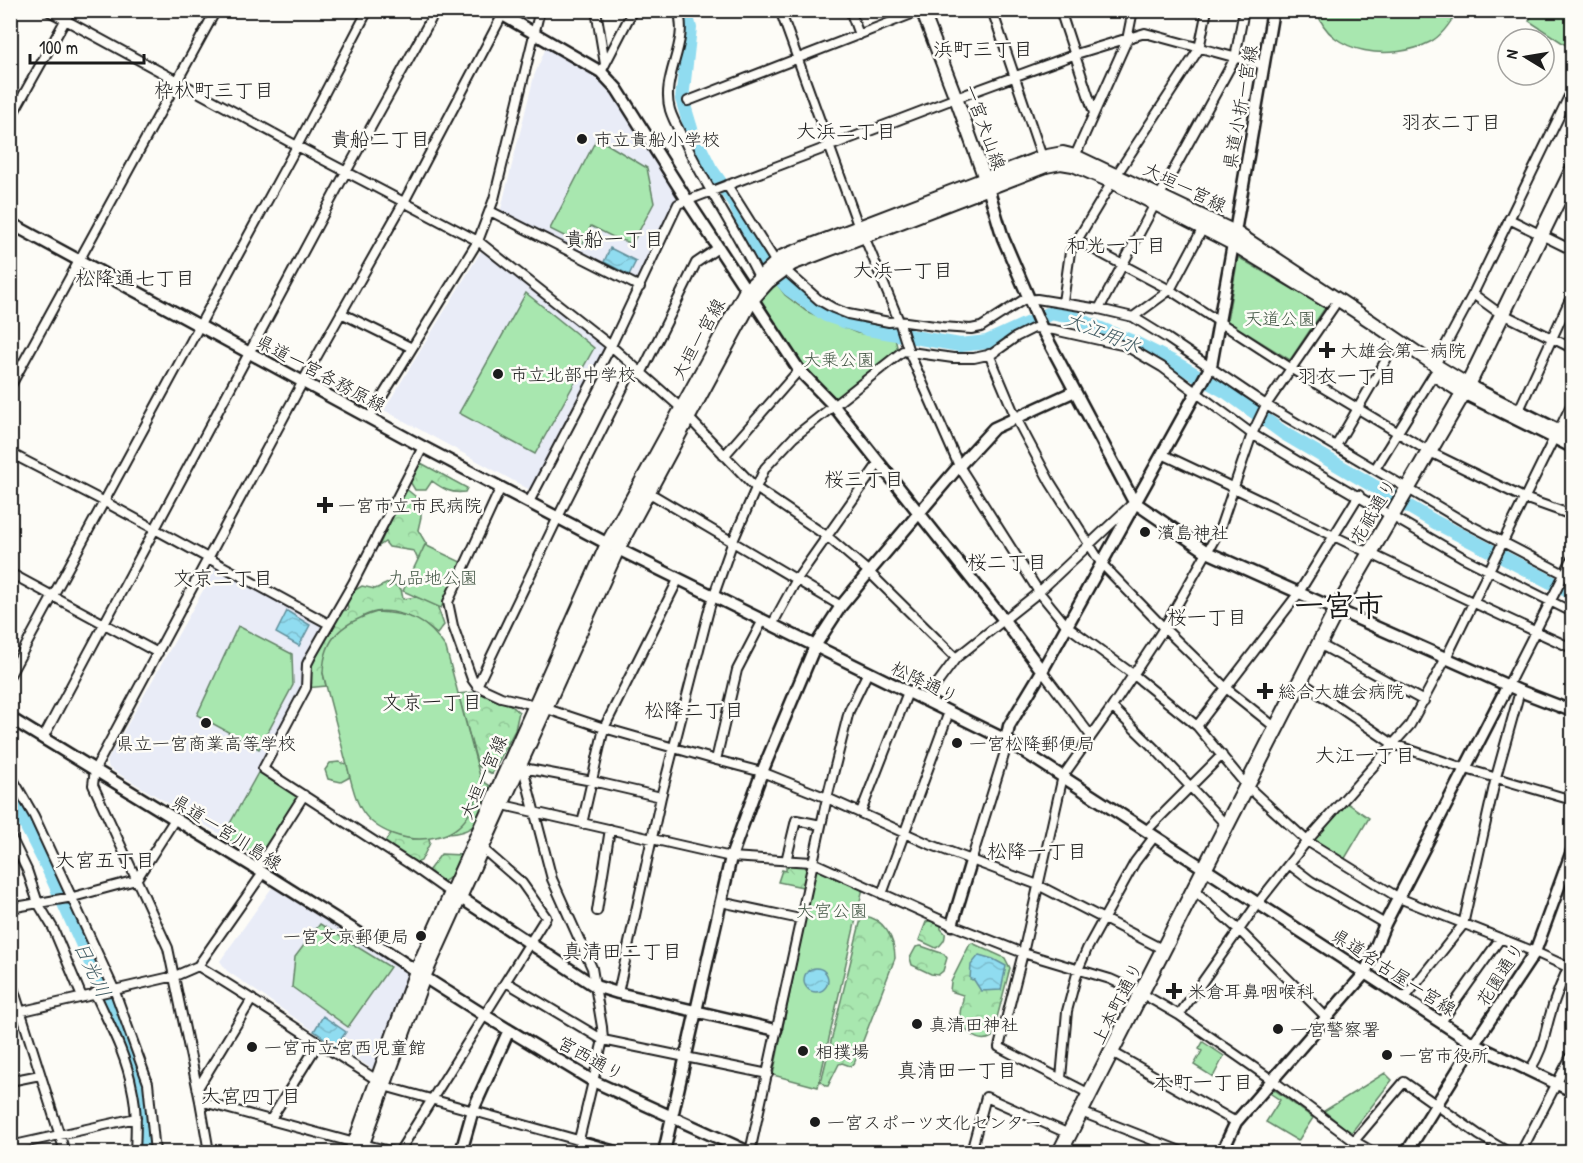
<svg xmlns="http://www.w3.org/2000/svg" width="1583" height="1163" font-family="'Patrick Hand','Klee One',sans-serif">
  <style>
    .built { fill: #e9ecf7 }
    .forest { fill: url(#forest-crowns); stroke: #628266; stroke-width: 1.5 }
    .park { fill: #a8e7af; stroke: #628266; stroke-width: 1.5 }
    .water { fill: url(#water-waves); stroke: #628f9b; stroke-width: 1.5 }
    .lines { fill: none; stroke-linecap: round; stroke-linejoin: round }
    .river { stroke: #90dcf0; stroke-width: 14 }
    .minor-casing { stroke: #1c1c1c; stroke-width: 12 }
    .tertiary-casing { stroke: #1c1c1c; stroke-width: 15 }
    .secondary-casing { stroke: #1c1c1c; stroke-width: 15 }
    .primary-casing { stroke: #1c1c1c; stroke-width: 16 }
    .trunk-casing { stroke: #1c1c1c; stroke-width: 18 }
    .minor { stroke: #fdfcf7; stroke-width: 8 }
    .tertiary { stroke: #fdfcf7; stroke-width: 10 }
    .secondary { stroke: #fdfcf7; stroke-width: 10 }
    .primary { stroke: #fdfcf7; stroke-width: 12 }
    .trunk { stroke: #fdfcf7; stroke-width: 14 }
    .poi-dot { fill: #1c1c1c; stroke: #fdfcf7; stroke-width: 2 }
    .labels { text-anchor: middle; dominant-baseline: central; stroke-width: 5; stroke-linejoin: round; paint-order: stroke }
    .street-label { font-size: 18px; fill: #1c1c1c; stroke: #fdfcf7 }
    .poi-label { font-size: 18px; fill: #1c1c1c; stroke: #fdfcf7; text-anchor: start }
    .park-label { font-size: 18px; fill: #465948; stroke: #fdfcf7 }
    .neighbourhood-label { font-size: 20px; fill: #1c1c1c; stroke: #fdfcf7 }
    .water-label { font-size: 20px; font-style: italic; fill: #455f66; stroke: #fdfcf7 }
    .town-label { font-size: 30px; font-weight: bold; fill: #1c1c1c; stroke: #fdfcf7 }
  </style>
  <defs>
    <pattern id="forest-crowns" width="20" height="18" patternUnits="userSpaceOnUse" patternTransform="scale(1.5)"><rect width="20" height="18" fill="#a8e7af"/><path d="M2 6a3 3 0 1 1 6 0M12 15a3 3 0 1 1 6 0" fill="none" stroke="#90c696"/></pattern>
    <pattern id="water-waves" width="16" height="10" patternUnits="userSpaceOnUse" patternTransform="scale(1.5)"><rect width="16" height="10" fill="#90dcf0"/><path d="M0 5q4-4 8 0t8 0" fill="none" stroke="#7cbccd"/></pattern>
  </defs>
  <rect width="100%" height="100%" fill="#fdfcf7"/>
  <filter id="ink" filterUnits="userSpaceOnUse"><feTurbulence type="fractalNoise" baseFrequency=".0167" numOctaves="2"/><feDisplacementMap in="SourceGraphic" scale="12" xChannelSelector="R" yChannelSelector="G"/><feConvolveMatrix kernelMatrix="1 2 1 2 8 2 1 2 1" color-interpolation-filters="sRGB"/></filter>
  <g filter="url(#ink)">
    <path class="built" d="M548,43L580,59L610,86L681,192L637,283L500,213L534,76Z
      M483,248L605,345L532,491L384,410Z
      M219,562L327,619L303,663V686L259,770L265,861L109,768L107,761Z
      M279,885L407,970L409,978L374,1070L324,1038L227,971L220,961L273,886Z"/>
    <path class="forest" d="M421,463L467,488L465,492C451,494 443,489 432,481L426,490H415L409,480Z
      M405,488L421,501V517L418,530L431,552L418,560L414,551L389,547L385,542L379,546Z
      M390,582L401,589L403,599L416,597L436,602L444,625L437,634C419,619 388,603 364,616C355,621 331,663 323,673L326,686L306,688L307,664L337,611L348,610L346,595L362,586L375,589Z
      M476,692L501,697L519,712L515,730L492,774L478,766L458,694Z
      M339,762L347,764L350,777L341,782L328,779L325,770L330,763Z
      M481,780L492,787C481,817 480,833 445,834C467,824 476,803 481,780Z
      M391,833L412,839L429,838L430,843L421,861L411,865L382,846Z
      M441,854L462,855L452,876L440,884L425,875Z
      M786,861L808,865L803,887L778,882L782,870L786,871Z
      M864,916C884,918 895,939 895,958L854,1064L850,1066L842,1063L839,1064L828,1086H826L821,1082L861,919Z
      M931,920L941,923V929L945,933C946,939 942,945 936,948L919,940L926,922Z
      M972,943L1005,958L1010,968L992,1037C977,1046 959,1027 960,1014C960,1007 964,1002 963,995L950,991L951,982L970,944Z
      M921,946L944,954L947,958L943,971L938,975L931,974L912,965L910,958L916,947Z"/>
    <path class="park" d="M1535,10L1572,11V49L1529,21Z
      M1317,11V10L1457,11C1451,22 1442,36 1430,42C1394,61 1329,56 1317,11Z
      M597,138L647,168L654,203L632,244L625,241L619,240L591,226L582,245L550,229Z
      M1238,257L1325,308L1290,360L1227,321Z
      M777,284L785,295L806,311L857,333L895,338L898,351L836,400L803,364L759,302Z
      M526,293L594,348L535,454L459,413Z
      M425,545L463,563L441,608L403,591Z
      M377,612C411,614 427,619 446,648L481,780C475,807 466,831 436,837C409,844 373,832 360,807C352,792 350,774 345,758C338,730 330,702 323,673C324,636 344,622 377,612Z
      M238,626L292,654L293,685L259,749L197,715Z
      M259,771L302,796L265,861L223,836Z
      M1347,803L1369,818L1344,860L1312,840Z
      M819,868L863,888L818,1087L773,1075L815,870Z
      M320,924L390,967L348,1027L292,987L295,957Z
      M1203,1042L1224,1056L1213,1077L1194,1065L1202,1051L1199,1049Z
      M1385,1073L1392,1080L1351,1133L1324,1111Z
      M1272,1088L1313,1118L1298,1141L1266,1122L1280,1100L1268,1092Z"/>
    <path class="water" d="M610,248L636,261L629,275L604,262Z
      M287,611L310,625L299,646L276,633Z
      M979,955L993,959L1006,966L1001,990L981,991L974,980L970,979L971,965Z
      M804 980a12 12 0 1 1 24 0a12 12 0 1 1-24 0Z
      M323,1016L346,1032L336,1046L314,1031Z"/>
    <g class="lines">
      <path class="river" d="M685,10L690,28L682,99L692,132L710,168L734,202L756,251L789,289L826,315L868,329L960,345L987,342L1051,313L1072,317L1133,342L1175,363L1228,393L1285,434L1435,522L1572,593
        M10,794L48,868L123,1034L139,1075L147,1152"/>
      <defs>
        <path id="minor" d="M47,10L297,146L478,241L611,346L681,408
          M596,10L605,64
          M678,10C690,44 660,77 670,110C673,120 679,130 684,140C706,187 736,230 759,277
          M780,10L859,228
          M850,10L859,35
          M992,10L1042,157
          M1060,10L1094,113
          M601,72L633,10
          M688,101L922,10
          M10,119L71,10
          M1075,156L1127,40L1133,10
          M1117,174L1199,49L1207,10
          M727,185L775,261
          M1160,195L1235,58L1244,10
          M490,211L640,287
          M1509,219L1572,250
          M864,236L899,321L909,352L959,466L1039,592L1066,625L1134,675L1197,726L1246,785L1307,841L1399,898L1535,952L1572,969
          M1076,240L1170,290L1292,369L1430,452L1524,498L1572,515
          M784,269L819,300L833,308L848,314L889,322L899,321L942,327L971,329L981,327L1023,300L1037,299L1099,309L1133,317L1167,338L1266,405L1466,523L1572,578
          M1473,294L1495,310L1572,348
          M1063,302L1070,252L1112,182
          M1099,309L1155,204
          M341,313L412,348
          M1133,317L1170,290L1203,228
          M989,354L1016,418L1050,482L1101,563L1164,628L1226,688L1197,726
          M1435,365L1473,294L1572,90
          M641,374L696,263L718,248
          M10,387L216,10
          M1519,410L1572,295
          M688,417L756,488L828,537L869,572L956,658
          M369,418L478,241L494,199L540,10
          M1559,430L1572,403
          M1336,446L1394,346
          M423,447L353,583L311,656L307,664L306,688L263,769L411,865L452,894
          M10,453L105,502L329,624
          M1162,454C1299,518 1434,586 1572,648
          M724,456L799,370
          M1375,469L1434,374
          M501,487L448,602L453,626L472,679L477,686L501,697L535,705L604,728L582,824
          M648,492L841,606
          M529,502L611,346L678,204L956,98L1076,54L1145,33L1263,65
          M10,573L158,653
          M678,580L604,728L716,760L762,772L827,798L849,711L868,672
          M772,625L797,579L878,464
          M1319,644L1424,701
          M1042,671L1091,736
          M10,675L297,146L368,10
          M1300,681L1393,744L1466,769L1572,800
          M1508,685L1572,559
          M477,686L562,509L633,368
          M925,700L956,658L1039,592L1130,506
          M1112,707L1157,751L1226,825
          M1276,728L1226,688L1298,594L1359,495
          M43,738L346,172L436,10
          M716,760L737,670L763,620
          M520,765L523,768L552,879L592,968L602,1027L603,1040L576,1152
          M523,768L592,781L661,797
          M10,774L34,816L114,989L148,1083L155,1152
          M503,805L731,857L812,862L952,925L1023,953L1110,979L1141,993L1179,1015L1272,1080L1354,1141L1373,1152
          M861,812L908,692
          M1146,831L1222,755
          M10,835L27,870L38,903L53,928L82,997
          M972,858L1004,755L1006,740
          M786,861L796,820L821,825
          M1290,865L1311,881L1385,924
          M257,869L304,795
          M1194,890L1239,930L1326,1017
          M882,894L949,712
          M721,902L800,919
          M10,908L73,897L136,880L175,819
          M597,911L610,829
          M198,966C259,1002 317,1043 377,1080
          M10,978L65,1152
          M506,982L603,1040L768,1074
          M95,993C109,1024 126,1054 132,1088C137,1109 136,1131 135,1152
          M618,993L661,797L710,606L733,541L756,488L765,468L794,437L903,351L953,358H974L992,354L1016,337L1034,328L1054,330L1126,346L1162,367L1252,434L1302,464L1464,558L1572,612
          M1404,999L1463,925L1496,777L1520,691
          M10,1014L175,976L198,966L263,873
          M1179,1015L1258,903L1307,841L1410,725L1446,658L1554,438
          M1441,1022L1500,939
          M1112,1052L1236,1122
          M1530,1070C1544,1048 1544,1035 1551,1012C1555,997 1562,982 1568,968
          M1061,1078L1067,1011L1078,970L1087,949L1135,862L1154,837
          M10,1081L40,1075
          M384,1086L621,1152
          M198,1088L252,999
          M1090,1094L999,1047L1023,953L1063,776L1112,707L1164,628L1219,531L1252,434L1266,405L1334,306
          M200,1101L355,1143
          M1081,1112L1183,1152
          M271,1119L318,1044
          M1354,1141L1404,1082L1479,1135L1508,1152
          M363,1144L393,1152
          M10,1146L136,1118
          M209,1152L200,1101L168,948L93,785L95,769L308,372L404,202L504,12
          M399,1152L546,917L522,883L483,849
          M750,1152L827,798L929,844L1038,885L1164,950
          M971,1152L986,1097L1069,1134
          M1521,1152L1572,1054"/>
        <path id="tertiary" d="M494,10L601,72L617,89L687,200L799,370L834,406L1004,620L1042,671
          M988,188L1003,238L1042,329L1134,502L1207,552L1520,691L1572,711
          M1468,385L1572,437
          M1463,393L1572,447
          M618,549L1006,740L1205,869
          M1006,740L1009,726L1042,671L1211,366L1233,244
          M461,898L595,986L618,993L776,1030
          M952,925L972,858
          M424,977L484,1015L593,1081L749,1152
          M461,1152L473,1110L509,1030
          M664,1152L731,857L762,772L815,646L841,606L869,572L959,466L994,428L1075,391
          M1222,1152L1236,1122L1365,973L1385,924L1508,685
          M1407,1152L1474,1044L1535,952L1572,851"/>
        <path id="secondary" d="M10,223L423,447L612,546
          M1234,238L1273,10
          M10,718L257,869L362,935L422,975
          M1205,869L1474,1044L1572,1091"/>
        <path id="primary" d="M922,10L956,98L988,187
          M1436,376L1463,393
          M351,1152L416,971L607,544L746,290L783,256L1042,157L1063,153L1075,156L1235,232L1369,320L1435,365L1468,385
          M360,1152L424,977L618,549L752,300L768,282L792,264L1046,166L1061,163L1073,165L1112,182L1233,244L1325,300"/>
        <path id="trunk" d="M1060,1152L1336,611L1468,385L1572,171"/>
      </defs>
      <use href="#minor" class="minor-casing"/>
      <use href="#tertiary" class="tertiary-casing"/>
      <use href="#secondary" class="secondary-casing"/>
      <use href="#primary" class="primary-casing"/>
      <use href="#trunk" class="trunk-casing"/>
      <use href="#minor" class="minor"/>
      <use href="#tertiary" class="tertiary"/>
      <use href="#secondary" class="secondary"/>
      <use href="#primary" class="primary"/>
      <use href="#trunk" class="trunk"/>
    </g>
  </g>
  <g class="poi-dot">
    <circle cx="582" cy="139" r="6"/>
    <path d="M1324 341h6v6h6v6h-6v6h-6v-6h-6v-6h6z"/>
    <circle cx="498" cy="374" r="6"/>
    <path d="M322 496h6v6h6v6h-6v6h-6v-6h-6v-6h6z"/>
    <circle cx="1145" cy="532" r="6"/>
    <path d="M1262 682h6v6h6v6h-6v6h-6v-6h-6v-6h6z"/>
    <circle cx="206" cy="723" r="6"/>
    <circle cx="957" cy="743" r="6"/>
    <circle cx="421" cy="936" r="6"/>
    <path d="M1171 982h6v6h6v6h-6v6h-6v-6h-6v-6h6z"/>
    <circle cx="917" cy="1024" r="6"/>
    <circle cx="1278" cy="1029" r="6"/>
    <circle cx="252" cy="1047" r="6"/>
    <circle cx="803" cy="1051" r="6"/>
    <circle cx="1387" cy="1055" r="6"/>
    <circle cx="815" cy="1122" r="6"/>
  </g>
  <g class="labels">
    <g class="street-label">
      <text transform="translate(1240 107) rotate(-80)">県道小折一宮線</text>
      <text transform="translate(985 127) rotate(70)">一宮犬山線</text>
      <text transform="translate(1185 187) rotate(26)">大垣一宮線</text>
      <text transform="translate(698 339) rotate(-61)">大垣一宮線</text>
      <text transform="translate(321 373) rotate(28)">県道一宮各務原線</text>
      <text transform="translate(1373 511) rotate(-59)">花祇通り</text>
      <text transform="translate(925 682) rotate(26)">松降通り</text>
      <text transform="translate(483 777) rotate(-66)">大垣一宮線</text>
      <text transform="translate(227 832) rotate(32)">県道一宮川島線</text>
      <text transform="translate(1394 972) rotate(33)">県道名古屋一宮線</text>
      <text transform="translate(1500 974) rotate(-57)">花園通り</text>
      <text transform="translate(1117 1003) rotate(-63)">上本町通り</text>
      <text transform="translate(591 1058) rotate(29)">宮西通り</text>
    </g>
    <g class="poi-label">
      <text x="594" y="139">市立貴船小学校</text>
      <text x="1340" y="350">大雄会第一病院</text>
      <text x="510" y="374">市立北部中学校</text>
      <text x="338" y="505">一宮市立市民病院</text>
      <text x="1157" y="532">濱島神社</text>
      <text x="1278" y="691">総合大雄会病院</text>
      <text x="206" y="743" text-anchor="middle">県立一宮商業高等学校</text>
      <text x="969" y="743">一宮松降郵便局</text>
      <text x="409" y="936" text-anchor="end">一宮文京郵便局</text>
      <text x="1188" y="991">米倉耳鼻咽喉科</text>
      <text x="929" y="1024">真清田神社</text>
      <text x="1290" y="1029">一宮警察署</text>
      <text x="264" y="1047">一宮市立宮西児童館</text>
      <text x="815" y="1051">相撲場</text>
      <text x="1399" y="1055">一宮市役所</text>
      <text x="827" y="1122">一宮スポーツ文化センター</text>
    </g>
    <g class="park-label">
      <text x="1280" y="318">天道公園</text>
      <text x="839" y="359">大乗公園</text>
      <text x="433" y="577">九品地公園</text>
      <text x="832" y="910">大宮公園</text>
    </g>
    <g class="neighbourhood-label">
      <text x="983" y="48">浜町三丁目</text>
      <text x="214" y="89">枠杁町三丁目</text>
      <text x="1451" y="121">羽衣二丁目</text>
      <text x="846" y="130">大浜二丁目</text>
      <text x="380" y="138">貴船二丁目</text>
      <text x="614" y="238">貴船一丁目</text>
      <text x="1116" y="244">和光一丁目</text>
      <text x="903" y="269">大浜一丁目</text>
      <text x="135" y="277">松降通七丁目</text>
      <text x="1347" y="375">羽衣一丁目</text>
      <text x="864" y="478">桜三丁目</text>
      <text x="1007" y="561">桜二丁目</text>
      <text x="223" y="577">文京二丁目</text>
      <text x="1207" y="616">桜一丁目</text>
      <text x="432" y="701">文京一丁目</text>
      <text x="694" y="709">松降二丁目</text>
      <text x="1365" y="754">大江一丁目</text>
      <text x="1037" y="850">松降一丁目</text>
      <text x="105" y="859">大宮五丁目</text>
      <text x="622" y="950">真清田二丁目</text>
      <text x="957" y="1069">真清田一丁目</text>
      <text x="1203" y="1081">本町一丁目</text>
      <text x="251" y="1095">大宮四丁目</text>
    </g>
    <g class="water-label">
      <text transform="translate(1103 332) rotate(22)">大江用水</text>
      <text transform="translate(93 969) rotate(65)">日光川</text>
    </g>
    <g class="town-label">
      <text x="1339" y="605">一宮市</text>
    </g>
  </g>
  <rect width="1583" height="1163" fill="none" stroke="#fdfcf7" stroke-width="36"/>
  <rect x="18" y="18" width="1547" height="1127" fill="none" stroke="#1c1c1c" stroke-width="2" filter="url(#ink)"/>
  <g transform="translate(1526 57) rotate(281)"><circle r="28" fill="#fdfcf7" stroke="#a3a29f" stroke-width="1.5"/>
  <path d="M0-4.5L10 22L0 15L-10 22Z" fill="#1c1c1c"/>
  <text y="-9" font-size="16" font-weight="bold" text-anchor="middle" fill="#1c1c1c">N</text>
  </g>
  <path d="M30 54v9h114v-9" fill="none" stroke="#1c1c1c" stroke-width="3"/>
  <text x="39" y="54" font-size="18" fill="#1c1c1c" stroke="#fdfcf7" stroke-width="4.5" paint-order="stroke">100 m</text>
</svg>
